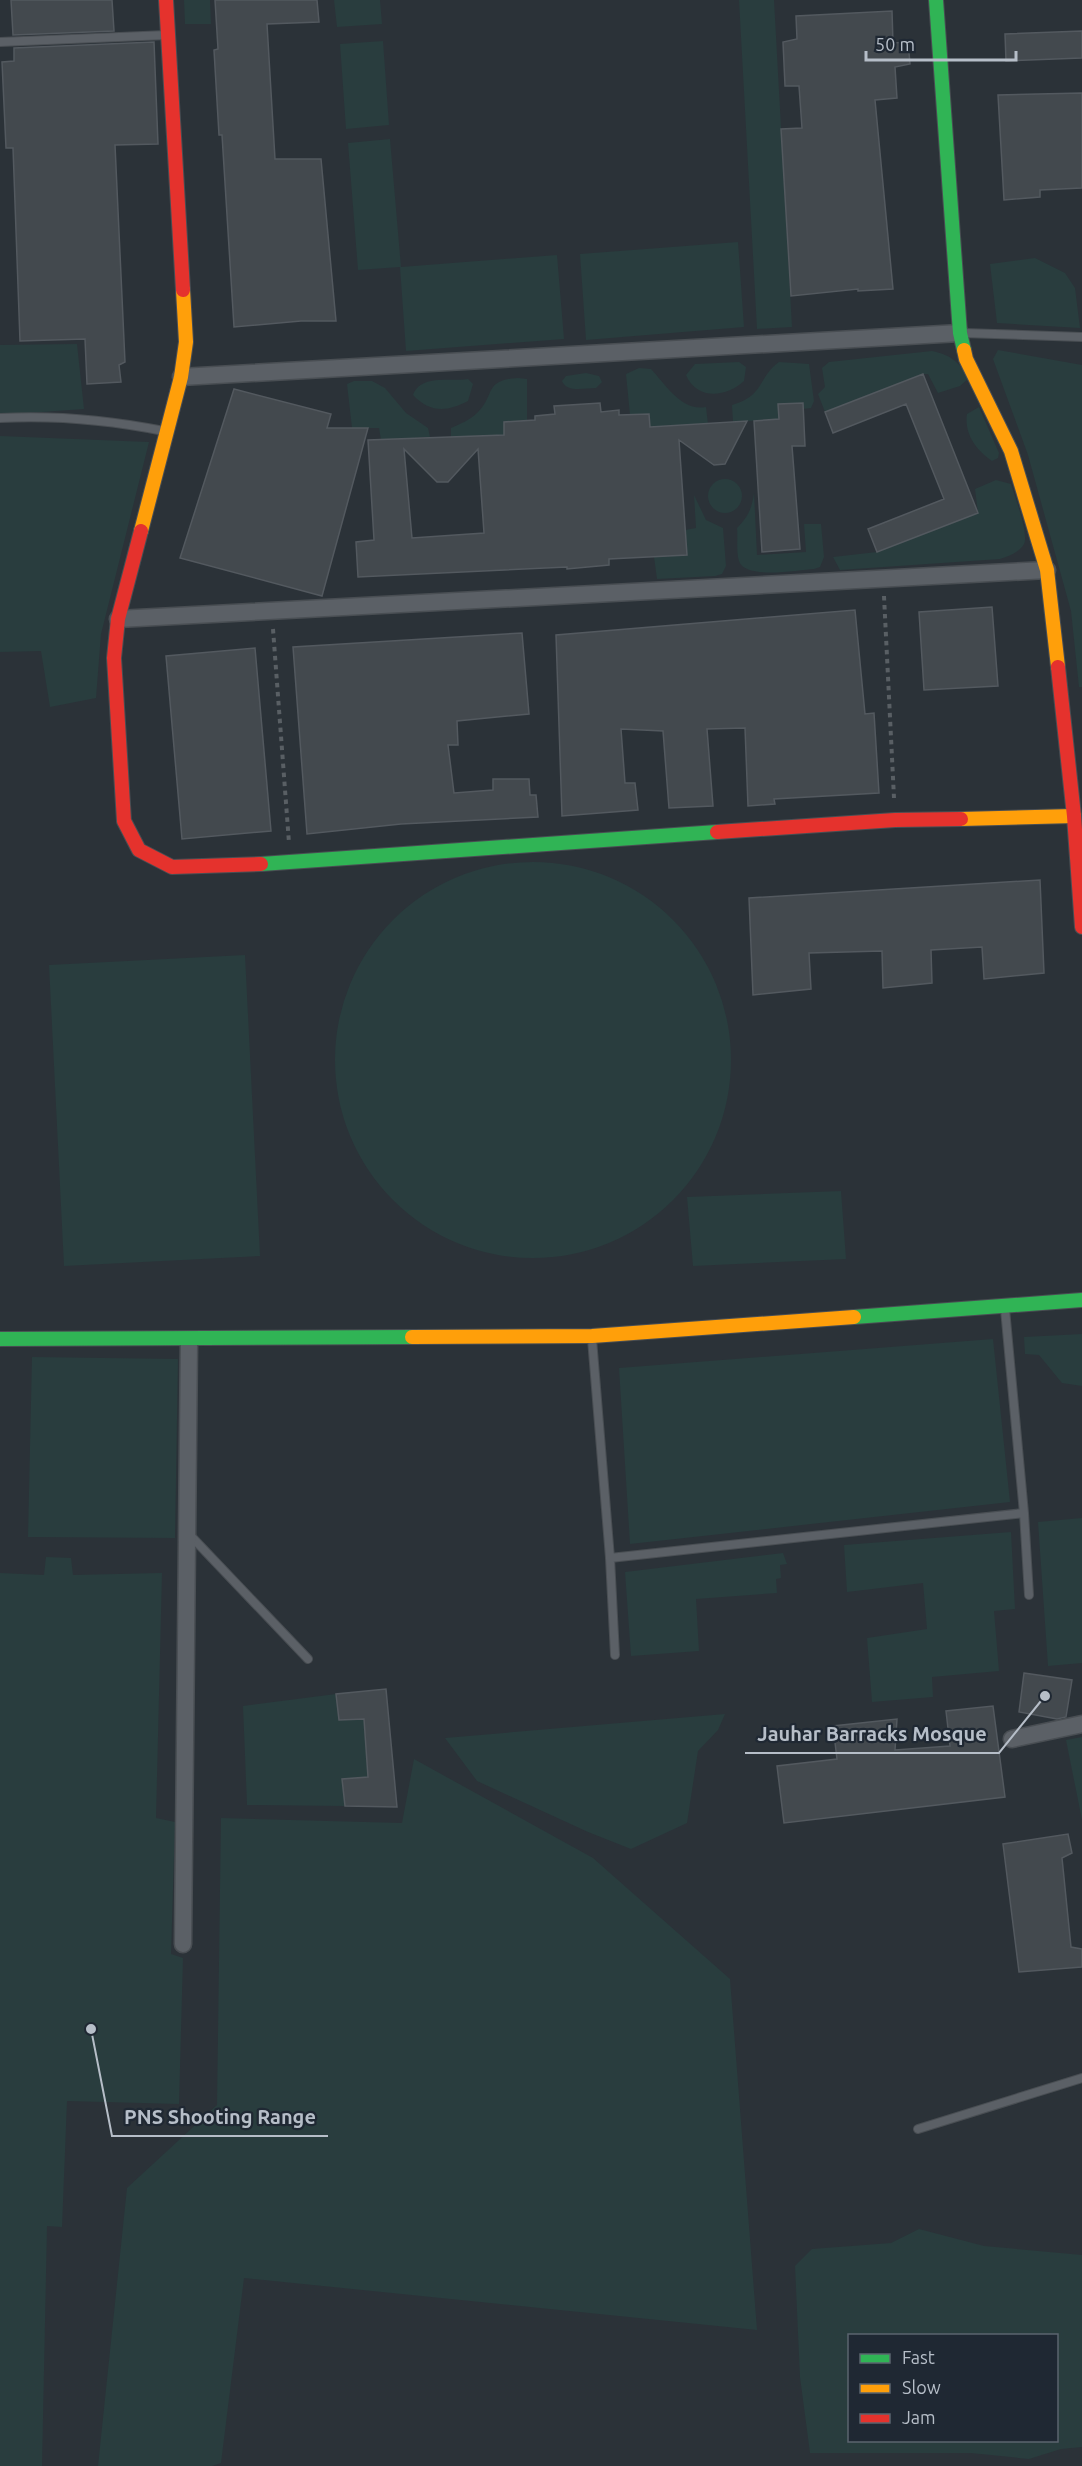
<svg xmlns="http://www.w3.org/2000/svg" width="1082" height="2466" font-family="Ubuntu,sans-serif">
  <style>
    .green { fill: #293d3e; fill-rule: evenodd }
    .building { fill: #43494e; stroke: #53595f; stroke-width: 1.5; fill-rule: evenodd }
    .lines { fill: none; stroke-linecap: round; stroke-linejoin: round }
    .lane-casing { stroke: #494e53; stroke-width: 10 }
    .street-casing { stroke: #494e53; stroke-width: 19 }
    .fast-casing { stroke: #494e53; stroke-width: 16 }
    .slow-casing { stroke: #494e53; stroke-width: 16 }
    .jam-casing { stroke: #494e53; stroke-width: 16 }
    .path { stroke: #595f64; stroke-width: 4; stroke-dasharray: 4.5 4.5; stroke-linecap: butt }
    .lane { stroke: #5b6066; stroke-width: 8 }
    .street { stroke: #5b6066; stroke-width: 16 }
    .fast { stroke: #30b455; stroke-width: 14 }
    .slow { stroke: #ff9f0a; stroke-width: 14 }
    .jam { stroke: #e5322d; stroke-width: 14 }
    .leader { fill: none; stroke: #b6bec8; stroke-width: 2 }
    .callout-dot { fill: #b6bec8; stroke: #1f2833; stroke-width: 2 }
    .callout-label { font-size: 20px; text-anchor: middle; font-weight: bold; fill: #b6bec8; stroke: #1f2833; stroke-width: 4.5; stroke-linejoin: round; paint-order: stroke }
  </style>
  <rect width="100%" height="100%" fill="#2b3238"/>
  <path class="green" d="M184,0H210L211,24H185Z
    M334,0H380L382,24L337,27Z
    M739,0H774L792,327L757,329Z
    M383,41L389,125L346,129L340,44Z
    M390,139L401,267L557,255L564,339L406,351L400,267L358,270L348,143Z
    M738,242L744,327L586,340L580,254Z
    M1035,258L1065,273L1075,288L1080,328L997,323L990,264Z
    M77,344L84,409L0,415V345Z
    M998,350L1082,365V687H1079L1071,611L1028,455L993,359Z
    M932,351C951,355 959,362 969,378L960,386L938,393L928,374H923L825,412L818,394L825,387L822,368L829,362Z
    M739,362L746,367L744,381C727,397 697,401 686,375L695,364Z
    M779,362L809,364L814,401L811,408L803,409L779,419L733,422L732,405C765,396 757,378 779,362Z
    M639,368L651,369C665,384 682,412 706,407L708,424L650,427L649,414L630,415L626,374Z
    M586,373L599,376L602,382L596,388C584,388 567,393 562,381L566,376Z
    M518,378L527,379V421L504,422V435L451,437V428C460,424 470,420 477,413C496,395 483,380 518,378Z
    M468,379L473,384L468,401C447,412 430,413 413,395C421,374 449,382 468,379Z
    M354,381H372L385,388L406,413L428,428L430,437L381,440L379,428H352L347,384Z
    M979,407L999,453L998,458L992,461C976,450 964,434 967,414Z
    M0,436L149,442L101,634L96,698L50,707L41,651L0,652Z
    M708 496a17 17 0 1 1 34 0a17 17 0 1 1-34 0Z
    M996,480L1011,484C1015,497 1029,534 1024,544C1019,553 1008,556 1000,559L840,570L833,557L877,552L978,513L975,489Z
    M754,493L757,555L806,552L804,524H821L824,557L820,567L814,569C798,570 745,580 739,561C736,552 738,538 737,528C748,517 752,508 754,493Z
    M694,495L706,520L723,528L726,566L722,574L715,576L657,579L654,557L687,555L685,530L696,528Z
    M335 1060a198 198 0 1 1 396 0a198 198 0 1 1-396 0Z
    M245,955L260,1256L64,1266L49,965Z
    M841,1191L846,1259L693,1266L687,1197Z
    M1082,1334V1386L1062,1383L1039,1355L1025,1354L1024,1337Z
    M993,1339L1010,1502L630,1544L619,1368Z
    M32,1357L178,1359L175,1538L28,1537Z
    M1082,1518V1663L1048,1666L1038,1522Z
    M1011,1532L1015,1609L994,1611L999,1671L932,1677L933,1697L872,1702L867,1638L927,1629L923,1583L847,1592L844,1545Z
    M783,1553L787,1564L780,1565L781,1578L776,1579L777,1593L696,1599L699,1651L631,1656L625,1572Z
    M46,1557L71,1558L73,1575L162,1573L156,1818L175,1822L171,1954L183,1958L179,2104L67,2101L62,2227L47,2226L42,2466H0V1573L44,1575Z
    M336,1694L339,1720L364,1719L368,1777L342,1779L345,1806L247,1805L243,1706Z
    M725,1714L718,1730L698,1751L687,1823L631,1849L588,1832L477,1781L445,1738Z
    M1082,1737V1820L1066,1740Z
    M414,1759L593,1858L730,1979L757,2330L244,2278L221,2463L212,2466H98L127,2188L217,2105L221,1818L402,1823Z
    M919,2229L984,2246L1082,2255V2447L1061,2449L1029,2459L971,2453H810L800,2377L795,2266L812,2249L891,2243ZM850,2336H1056V2440H850Z"/>
  <path class="building" d="M11,0H112L114,31L13,35Z
    M215,0H317L319,22L267,24L275,159H321L336,321H301L234,327L222,135H219L214,50L218,49Z
    M892,11L893,43L908,42L910,64L895,67L897,98L875,100L893,289L858,291V289L791,296L781,129L802,128L799,86H785L783,42L797,39L796,16Z
    M1082,31V58L1006,61L1005,34Z
    M154,42L158,144L115,145L125,362L119,365L121,382L87,384L85,339L20,341L13,148H6L2,62L14,61V48Z
    M1082,93V188L1040,190V197L1004,200L998,95Z
    M923,374L978,513L877,552L868,529L944,499L906,404L833,433L825,412Z
    M234,389L331,414L327,428H368L322,596L180,558Z
    M600,403L601,412L619,410V415L649,414L650,427L747,421L725,464L714,465L679,440L687,555L609,559V565L567,569V567L358,577L356,542L374,540L368,440L504,435V422L535,420V416L555,414L554,406ZM404,449L437,482H448L478,449L484,533L412,538Z
    M803,403L805,446H792L800,549L762,552L754,421L779,419L778,404Z
    M992,607L998,686L924,690L919,612Z
    M855,610L865,714L874,713L879,793L774,799L775,804L748,806L745,728L707,729L713,806L669,808L663,731L621,729L625,783H635L638,810L562,816L556,635Z
    M522,633L529,714L457,721L458,745H448L454,793L493,790V779H529L530,795H536L538,817L401,824L307,834L293,647Z
    M255,648L271,831L182,839L166,656Z
    M1040,880L1044,973L984,979L982,947L931,950L932,983L883,988L882,951L809,953L811,989L753,995L749,898Z
    M1024,1673L1072,1680L1066,1717L1057,1719L1019,1712Z
    M386,1689L397,1807L345,1806L342,1779L368,1777L364,1719L339,1720L336,1694Z
    M993,1706L1005,1797L784,1823L777,1766L837,1759L833,1726L897,1719L895,1750L950,1746L946,1711Z
    M1068,1834L1072,1853L1062,1858L1071,1947L1082,1949V1967L1019,1972L1003,1844Z"/>
  <g class="lines">
    <defs>
      <path id="lane" d="M0,42L167,35
        M963,333L1082,337
        M0,418C56,415 109,420 164,431
        M592,1339L610,1558L1024,1513L1005,1309
        M1024,1513L1029,1595
        M188,1533L308,1659
        M610,1558L615,1655
        M918,2129L1082,2078"/>
      <path id="street" d="M181,377L960,333
        M118,619L1047,570
        M1012,1739L1082,1724
        M183,1944L189,1340"/>
      <path id="fast" d="M936,0L960,333L964,350
        M261,864L717,832
        M854,1317L1082,1300
        M0,1339L412,1337"/>
      <path id="slow" d="M964,350L966,359L1011,451L1047,570L1058,667
        M141,531L181,377L186,342L183,290
        M961,819L1074,816
        M412,1337L592,1336L854,1317"/>
      <path id="jam" d="M166,0L183,290
        M141,531L118,619L114,658L124,821L139,850L172,867L261,864
        M1058,667L1074,816L1082,927
        M717,832L895,820L961,819"/>
    </defs>
    <use href="#lane" class="lane-casing"/>
    <use href="#street" class="street-casing"/>
    <use href="#fast" class="fast-casing"/>
    <use href="#slow" class="slow-casing"/>
    <use href="#jam" class="jam-casing"/>
    <path class="path" d="M884,596L894,798
      M273,629L289,843"/>
    <use href="#lane" class="lane"/>
    <use href="#street" class="street"/>
    <use href="#fast" class="fast"/>
    <use href="#slow" class="slow"/>
    <use href="#jam" class="jam"/>
  </g>
  <path class="leader" d="M1045 1696L999 1753H745M91 2029L112 2136H328"/>
  <g class="callout-dot">
    <circle cx="1045" cy="1696" r="6"/>
    <circle cx="91" cy="2029" r="6"/>
  </g>
  <g class="callout-label">
    <text x="872" y="1741">Jauhar Barracks Mosque</text>
    <text x="220" y="2124">PNS Shooting Range</text>
  </g>
  <rect x="848" y="2334" width="210" height="108" fill="#1f2833" stroke="#5b646f" stroke-width="1.5"/>
  <rect x="860" y="2354" width="30" height="9" fill="#30b455" stroke="#5b646f" stroke-width="1.5"/>
  <text x="902" y="2364" font-size="18" fill="#b6bec8">Fast</text>
  <rect x="860" y="2384" width="30" height="9" fill="#ff9f0a" stroke="#5b646f" stroke-width="1.5"/>
  <text x="902" y="2394" font-size="18" fill="#b6bec8">Slow</text>
  <rect x="860" y="2414" width="30" height="9" fill="#e5322d" stroke="#5b646f" stroke-width="1.5"/>
  <text x="902" y="2424" font-size="18" fill="#b6bec8">Jam</text>
  <path d="M866 51v9h150v-9" fill="none" stroke="#b6bec8" stroke-width="3"/>
  <text x="875" y="51" font-size="18" fill="#b6bec8" stroke="#1f2833" stroke-width="4.5" paint-order="stroke">50 m</text>
</svg>
